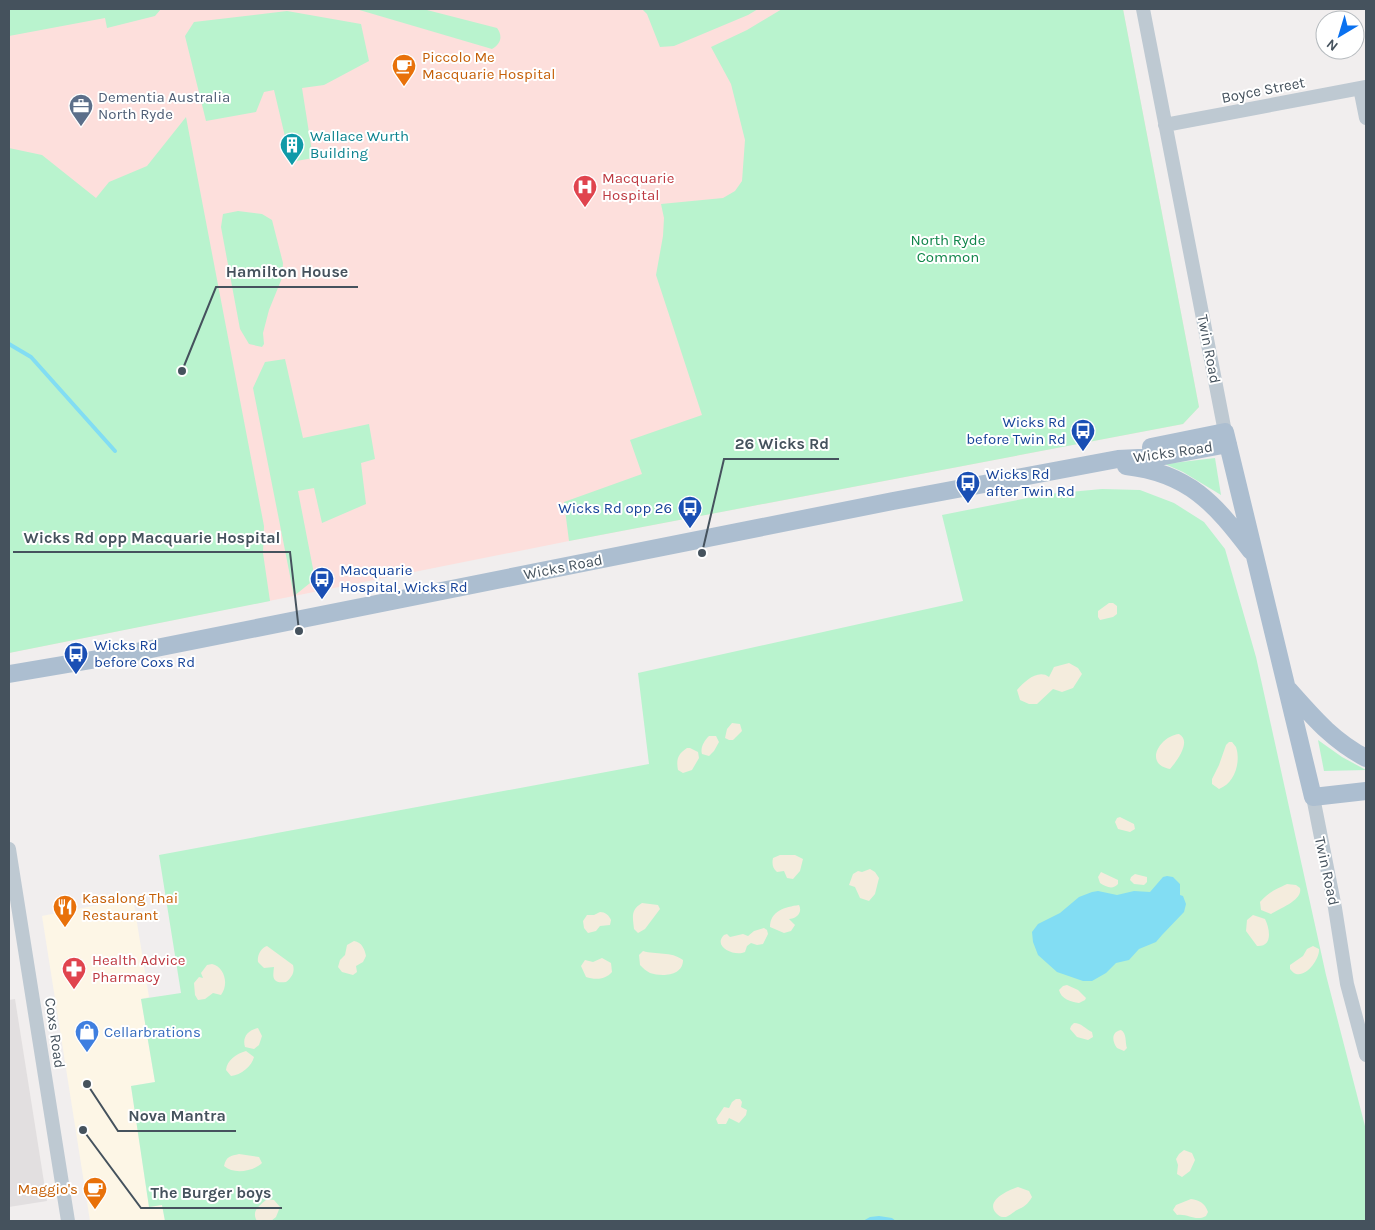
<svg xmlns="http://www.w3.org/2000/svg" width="1375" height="1230" font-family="Karla,sans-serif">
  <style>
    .commercial { fill: #fdf6e6 }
    .education { fill: #e2dfe0 }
    .medical { fill: #fddfdc }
    .green { fill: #b9f3ce }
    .sand { fill: #f4ecdd }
    .water { fill: #82ddf3 }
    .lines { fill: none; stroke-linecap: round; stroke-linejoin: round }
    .stream { stroke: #82ddf3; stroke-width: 4 }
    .minor { stroke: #bec9d2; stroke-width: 14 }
    .major { stroke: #acbed0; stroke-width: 18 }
    .labels { text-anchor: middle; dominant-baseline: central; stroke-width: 4; stroke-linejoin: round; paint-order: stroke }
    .food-label { font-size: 15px; fill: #c56008; stroke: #fff; text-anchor: start }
    .street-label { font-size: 15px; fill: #45525d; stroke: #fff }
    .service-label { font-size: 15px; fill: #4e5e75; stroke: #fff; text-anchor: start }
    .culture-label { font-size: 15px; fill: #0d838f; stroke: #fff; text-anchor: start }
    .health-label { font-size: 15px; fill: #be3a42; stroke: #fff; text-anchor: start }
    .park-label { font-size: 15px; fill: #0f8549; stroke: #fff }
    .transit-label { font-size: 15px; fill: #164399; stroke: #fff; text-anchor: start }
    .shop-label { font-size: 15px; fill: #366cbe; stroke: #fff; text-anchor: start }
    .leader { fill: none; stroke: #45525d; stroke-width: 2 }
    .callout-dot { fill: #45525d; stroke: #fff; stroke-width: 2 }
    .callout-label { font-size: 16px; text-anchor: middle; font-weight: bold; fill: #45525d; stroke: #fff; stroke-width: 4; stroke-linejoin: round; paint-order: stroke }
  </style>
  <rect width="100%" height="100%" fill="#f1eeee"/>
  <path class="commercial" d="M133,898L149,997L141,999L155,1082L131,1086L149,1207L162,1205L165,1221H90L42,916Z"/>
  <path class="education" d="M15,999L47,1201L9,1207V1000Z"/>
  <path class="medical" d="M9,9H1123L1199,407L1183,424L569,541L9,653Z"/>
  <path class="green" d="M9,9H161L155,16L107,28L105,18L9,36Z
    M356,9H423L497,28C503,36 501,44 492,49Z
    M642,9H758L748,15L674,46L660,47L647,14Z
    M782,9H1123L1199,407L1183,424L569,541L564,502L642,474L630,440L702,415L656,275L663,236L664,218L661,204L723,198L735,191L742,181L745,140L731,84L711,47L747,30Z
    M287,11L361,24L369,61L324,85L302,88L313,158L291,162L274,90L264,92L256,112L206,121L185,36L194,22Z
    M186,117L264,526L263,553L270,601L9,653V148L42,155L96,198L109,182L147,166Z
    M238,211L262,214L272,220L283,263L282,278L269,310L263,333L264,344L262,347L249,344L240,329L221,227L223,214Z
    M285,359L303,438L369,424L375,459L361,463L366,504L322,523L314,488L298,491L315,579L294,596L253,388L265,362Z
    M1215,458L1221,495L1183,472L1165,464Z
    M1102,489L1140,490L1174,503L1204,522L1225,549L1256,657L1326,975L1366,1130V1221H165L162,1205L149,1207L131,1086L155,1082L141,999L181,993L159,855L649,764L638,673L963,601L942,515L1048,494Z
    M1318,740L1342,757L1366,770L1324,771Z"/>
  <path class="sand" d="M1109,603H1113L1117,606V614L1113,617L1100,620L1098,617V611Z
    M1069,663L1078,668L1082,674L1073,688L1062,692L1053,689L1037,704H1029L1020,700L1017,690C1025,681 1038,669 1049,677L1054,667Z
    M732,723L740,724L742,731L733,740H729L725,738L727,729Z
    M1179,734C1192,741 1177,761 1170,769C1143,764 1160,736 1179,734Z
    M709,736H716L719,742L714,751L709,756L702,754C700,748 704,741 709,736Z
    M1229,742H1232L1236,747C1241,762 1235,783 1219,789L1212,784V779L1219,765L1226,745Z
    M687,748H690L698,752L699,758L692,770L683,773L678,770C676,759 678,754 687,748Z
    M1120,817L1134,824L1135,829L1130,832L1118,829L1115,822L1117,818Z
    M780,855H795L803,859L800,871L793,879L787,878L784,871L777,872C772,868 772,863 773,858Z
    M870,869L875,872L879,878L875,894L869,901L860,898L855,887L849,885L853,874L858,871L862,872Z
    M1101,872L1118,880V884C1113,890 1106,887 1100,883L1098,877Z
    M1135,874L1147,877V882L1144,885L1134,884L1130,880L1131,877Z
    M1287,884L1296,885L1300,888C1303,900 1280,908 1271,914L1261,910L1260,902C1270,891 1275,890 1287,884Z
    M642,903L658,905L660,909L645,929L638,933L634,929C633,918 630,910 642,903Z
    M799,905C803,913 796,919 789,919L795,925L791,931L784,933L770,927C770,911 785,907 799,905Z
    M600,912C605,912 609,915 611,920L610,925L600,926L596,931L588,933L584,928L583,921L587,915H594Z
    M1253,915L1265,919C1270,929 1273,947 1257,946L1246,931L1247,920Z
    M764,928L767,930L768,934L763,944L757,945L751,943L747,946L745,952C735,957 712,947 724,935L727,934L730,937L743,934L748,936L754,931Z
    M354,941C362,942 365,950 366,956L363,962L356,966L357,972L353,975L342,972L338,967L340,960L345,955L347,945Z
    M267,946L293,965C295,972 292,977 286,982C271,984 273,976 274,967L264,968L258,962C257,955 261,948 267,946Z
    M1313,946L1319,949C1320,958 1307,977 1296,974C1293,973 1291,970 1290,969V965L1303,956L1307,949Z
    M643,951C656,955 671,951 683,960C683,976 662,977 650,973C646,971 643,968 640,965L639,955Z
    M602,958L611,963L612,972C605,980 595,980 586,977L581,966L585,960L593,962Z
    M212,964C225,967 229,985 221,995L213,993L205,999L198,1000L195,995L194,983L199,977L203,978L201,973L207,965Z
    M1067,985L1078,990L1086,998L1085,1000L1079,1003C1071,1002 1061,999 1059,990L1063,986Z
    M1074,1023C1082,1023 1085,1029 1092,1032L1093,1037L1088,1040L1077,1037L1070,1029L1071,1026Z
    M258,1028L262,1036L259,1045L254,1049L245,1047C242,1037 248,1030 258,1028Z
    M1121,1030C1127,1033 1125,1043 1127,1048L1124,1051L1117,1048C1112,1041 1111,1032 1121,1030Z
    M246,1051L254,1057C252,1066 241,1075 231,1076L226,1070C227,1060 236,1054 246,1051Z
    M736,1099H740L742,1102L741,1107L747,1110L746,1115L739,1123L729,1118L726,1124H718L716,1119L724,1107L729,1108L732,1102Z
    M1184,1150L1192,1153L1195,1160L1190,1171L1182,1177L1177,1174L1178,1165L1176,1159L1179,1154Z
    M239,1154L259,1157L262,1163C254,1171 234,1175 224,1166C226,1156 231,1156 239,1154Z
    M1018,1187L1029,1191L1032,1197C1028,1204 1024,1207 1017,1210C1013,1212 1008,1218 1003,1217C1000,1217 998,1215 996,1213C985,1201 1008,1190 1018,1187Z
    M267,1199L274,1200L280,1207L276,1217L271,1221H257C251,1211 259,1206 267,1199Z
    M1191,1199C1199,1200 1205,1203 1208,1212L1206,1216C1195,1222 1188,1213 1177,1215L1173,1210L1176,1205Z"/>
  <path class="water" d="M1167,876L1173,877L1180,884V895L1183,896L1186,904L1184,912L1162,935L1156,942L1139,949L1129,960L1116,963L1106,973L1092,981H1083L1057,972L1038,955L1033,942L1032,932L1038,924L1060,913L1079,897L1092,892L1098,891L1117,895L1134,891L1150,892L1163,877Z
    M879,1216L892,1218L896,1221H863L870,1217Z"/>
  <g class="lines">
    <path class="stream" d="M9,344L31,357L115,451"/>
    <path class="minor" d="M1143,9L1225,432
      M1360,88L1366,118
      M1165,125L1366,87
      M1313,797L1335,908L1347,984L1366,1055
      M9,849L68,1221"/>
    <path class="major" d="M1151,447L1225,432L1313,797L1366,791
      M1126,466C1189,473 1215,504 1251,551
      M9,674L121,655L893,501L1118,459L1159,457L1228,444
      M1289,690C1313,717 1333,741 1366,758"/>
  </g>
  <defs>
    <symbol id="cafe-pin" viewBox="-11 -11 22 30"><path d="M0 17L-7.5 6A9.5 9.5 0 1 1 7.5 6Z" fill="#e8710a" stroke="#fff"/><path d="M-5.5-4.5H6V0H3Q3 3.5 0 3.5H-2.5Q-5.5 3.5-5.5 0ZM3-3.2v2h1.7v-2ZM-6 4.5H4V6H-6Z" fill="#fff"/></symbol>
    <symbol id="office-pin" viewBox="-11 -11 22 30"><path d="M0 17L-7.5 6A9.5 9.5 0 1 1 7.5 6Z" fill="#5c6f8a" stroke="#fff"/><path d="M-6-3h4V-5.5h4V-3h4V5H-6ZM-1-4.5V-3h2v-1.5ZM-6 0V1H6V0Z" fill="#fff"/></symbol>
    <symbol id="building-pin" viewBox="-11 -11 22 30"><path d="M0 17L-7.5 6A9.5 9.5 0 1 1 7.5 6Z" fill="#0f9aa8" stroke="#fff"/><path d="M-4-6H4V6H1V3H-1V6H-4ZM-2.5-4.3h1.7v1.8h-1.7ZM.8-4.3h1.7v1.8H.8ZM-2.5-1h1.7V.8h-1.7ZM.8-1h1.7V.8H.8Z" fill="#fff"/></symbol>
    <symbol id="hospital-pin" viewBox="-11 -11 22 30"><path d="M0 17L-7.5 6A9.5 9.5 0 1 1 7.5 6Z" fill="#e0444e" stroke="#fff"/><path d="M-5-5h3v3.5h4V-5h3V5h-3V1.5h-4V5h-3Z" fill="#fff"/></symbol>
    <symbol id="bus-pin" viewBox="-11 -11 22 30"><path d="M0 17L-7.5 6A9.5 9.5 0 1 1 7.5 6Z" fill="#1a4fb4" stroke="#fff"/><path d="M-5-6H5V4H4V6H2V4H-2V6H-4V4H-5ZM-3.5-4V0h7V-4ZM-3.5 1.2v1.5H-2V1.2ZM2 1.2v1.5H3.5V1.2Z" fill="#fff"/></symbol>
    <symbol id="restaurant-pin" viewBox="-11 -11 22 30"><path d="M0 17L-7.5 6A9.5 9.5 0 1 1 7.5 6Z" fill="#e8710a" stroke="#fff"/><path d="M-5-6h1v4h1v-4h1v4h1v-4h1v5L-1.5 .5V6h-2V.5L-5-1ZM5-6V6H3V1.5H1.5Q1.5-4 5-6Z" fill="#fff"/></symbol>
    <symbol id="pharmacy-pin" viewBox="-11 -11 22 30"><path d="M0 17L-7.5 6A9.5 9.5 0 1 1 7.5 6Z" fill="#e0444e" stroke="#fff"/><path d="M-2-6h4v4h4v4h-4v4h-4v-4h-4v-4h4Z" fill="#fff"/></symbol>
    <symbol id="shop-pin" viewBox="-11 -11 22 30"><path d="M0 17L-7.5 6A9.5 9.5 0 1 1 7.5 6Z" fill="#3f7fe0" stroke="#fff"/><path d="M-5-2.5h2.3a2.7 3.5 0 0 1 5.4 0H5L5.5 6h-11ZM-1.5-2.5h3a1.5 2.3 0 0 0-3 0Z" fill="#fff"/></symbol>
  </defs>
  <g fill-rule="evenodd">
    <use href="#cafe-pin" x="390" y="52" width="28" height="38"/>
    <use href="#office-pin" x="67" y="92" width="28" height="38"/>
    <use href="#building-pin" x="278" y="131" width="28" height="38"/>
    <use href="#hospital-pin" x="571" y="173" width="28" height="38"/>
    <use href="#bus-pin" x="1069" y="417" width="28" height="38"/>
    <use href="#bus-pin" x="954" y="469" width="28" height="38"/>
    <use href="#bus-pin" x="676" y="494" width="28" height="38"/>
    <use href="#bus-pin" x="308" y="565" width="28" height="38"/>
    <use href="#bus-pin" x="62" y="640" width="28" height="38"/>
    <use href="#restaurant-pin" x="51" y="893" width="28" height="38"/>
    <use href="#pharmacy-pin" x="60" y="955" width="28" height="38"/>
    <use href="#shop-pin" x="73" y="1018" width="28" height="38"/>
    <use href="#cafe-pin" x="81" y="1175" width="28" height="38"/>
  </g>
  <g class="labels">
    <g class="food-label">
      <text x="422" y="57">Piccolo Me<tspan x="422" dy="17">Macquarie Hospital</tspan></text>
      <text x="82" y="898">Kasalong Thai<tspan x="82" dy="17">Restaurant</tspan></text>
      <text x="78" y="1189" text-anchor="end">Maggio's</text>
    </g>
    <g class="street-label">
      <text transform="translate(1263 90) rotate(-11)">Boyce Street</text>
      <text transform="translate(1209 349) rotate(79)">Twin Road</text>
      <text transform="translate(1173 452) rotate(-8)">Wicks Road</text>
      <text transform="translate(563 567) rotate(-11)">Wicks Road</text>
      <text transform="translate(1327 871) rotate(78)">Twin Road</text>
      <text transform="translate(55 1033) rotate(82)">Coxs Road</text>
    </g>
    <g class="service-label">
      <text x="98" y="97">Dementia Australia<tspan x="98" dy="17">North Ryde</tspan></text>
    </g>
    <g class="culture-label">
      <text x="310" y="136">Wallace Wurth<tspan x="310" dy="17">Building</tspan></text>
    </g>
    <g class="health-label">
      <text x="602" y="178">Macquarie<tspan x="602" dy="17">Hospital</tspan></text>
      <text x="92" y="960">Health Advice<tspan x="92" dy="17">Pharmacy</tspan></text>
    </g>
    <g class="park-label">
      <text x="948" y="240">North Ryde<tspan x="948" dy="17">Common</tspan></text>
    </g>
    <g class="transit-label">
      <text x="1066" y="422" text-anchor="end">Wicks Rd<tspan x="1066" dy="17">before Twin Rd</tspan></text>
      <text x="986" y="474">Wicks Rd<tspan x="986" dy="17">after Twin Rd</tspan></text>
      <text x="672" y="508" text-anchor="end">Wicks Rd opp 26</text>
      <text x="340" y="570">Macquarie<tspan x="340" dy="17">Hospital, Wicks Rd</tspan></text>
      <text x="94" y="645">Wicks Rd<tspan x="94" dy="17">before Coxs Rd</tspan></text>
    </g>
    <g class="shop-label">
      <text x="104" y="1032">Cellarbrations</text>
    </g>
  </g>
  <path class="leader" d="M182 371L216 287H358M702 553L724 459H839M299 631L290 552H13M87 1084L118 1131H236M83 1130L141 1208H282"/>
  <g class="callout-dot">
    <circle cx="182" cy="371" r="5"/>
    <circle cx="702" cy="553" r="5"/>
    <circle cx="299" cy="631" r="5"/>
    <circle cx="87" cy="1084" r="5"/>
    <circle cx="83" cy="1130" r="5"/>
  </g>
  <g class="callout-label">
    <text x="287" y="277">Hamilton House</text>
    <text x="782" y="449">26 Wicks Rd</text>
    <text x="152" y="543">Wicks Rd opp Macquarie Hospital</text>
    <text x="177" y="1121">Nova Mantra</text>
    <text x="211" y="1198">The Burger boys</text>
  </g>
  <rect width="1375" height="1230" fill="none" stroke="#45525d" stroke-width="20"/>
  <g transform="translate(1340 35) rotate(218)"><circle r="24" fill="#ffffff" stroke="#b5babe"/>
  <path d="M0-4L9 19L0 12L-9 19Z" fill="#0a71f0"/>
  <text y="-8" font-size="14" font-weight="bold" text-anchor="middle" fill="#45525d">N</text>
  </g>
</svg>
